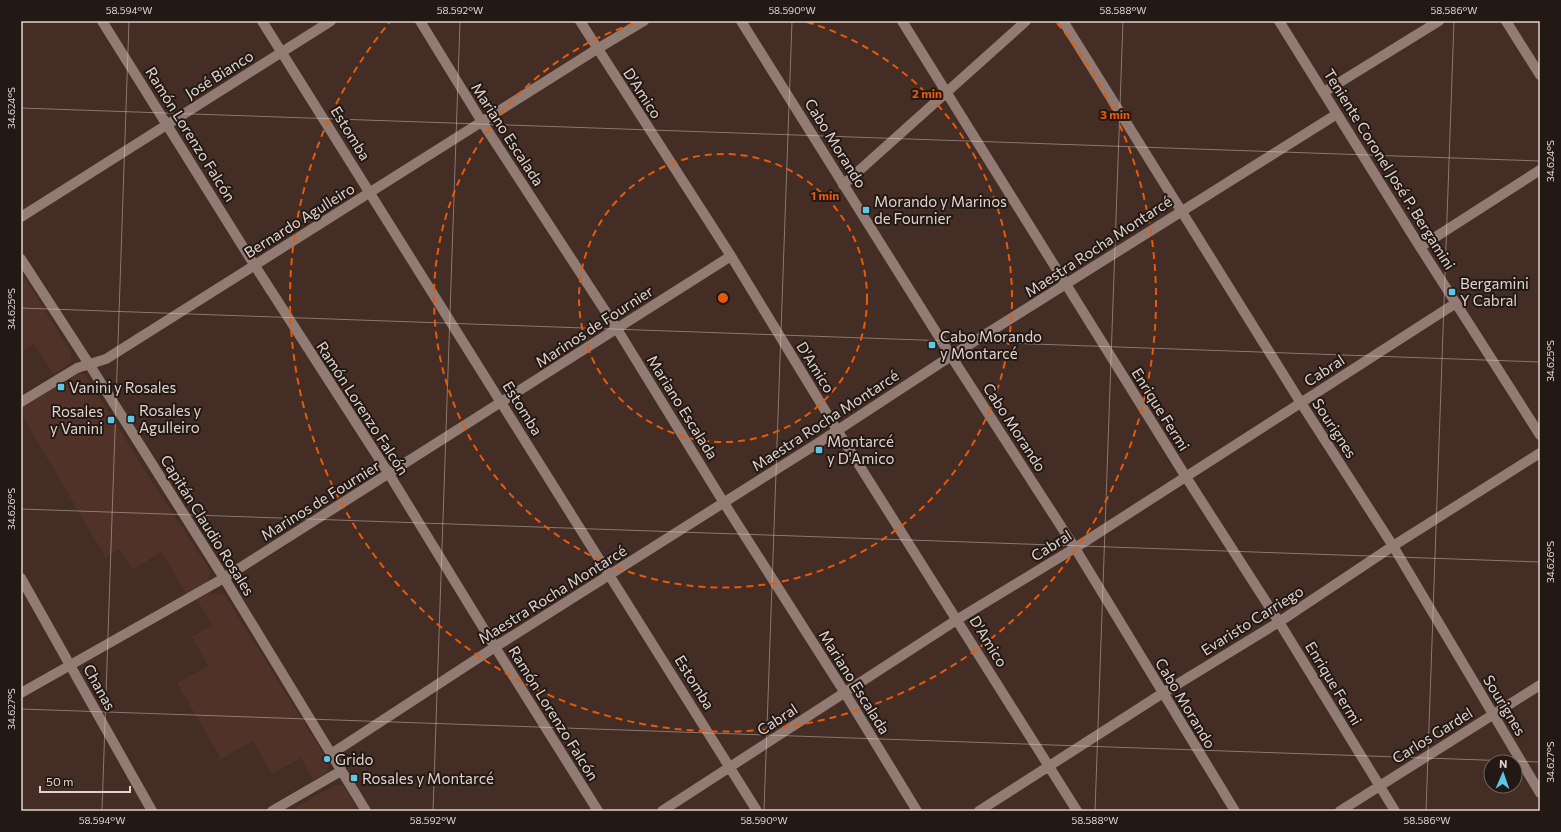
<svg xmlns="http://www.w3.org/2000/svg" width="1561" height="832" font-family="Commissioner,sans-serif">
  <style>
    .built { fill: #503228 }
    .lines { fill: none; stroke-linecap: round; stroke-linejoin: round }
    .minor { stroke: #927b72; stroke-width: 10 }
    .ticks { fill: none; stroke: #e1d2cd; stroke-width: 1; stroke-opacity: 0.45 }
    .ring { fill: none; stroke: #e8590c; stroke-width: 2; stroke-dasharray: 7 5 }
    .poi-dot { fill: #5cc7e7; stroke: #221814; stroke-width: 1.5 }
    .labels { text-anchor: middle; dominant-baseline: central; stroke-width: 4; stroke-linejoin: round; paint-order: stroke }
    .street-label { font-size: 15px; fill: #e1d2cd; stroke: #221814 }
    .poi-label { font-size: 15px; fill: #e1d2cd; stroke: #221814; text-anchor: start }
    .centre { fill: #e8590c; stroke: #221814; stroke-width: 2 }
    .ring-label { font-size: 12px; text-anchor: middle; font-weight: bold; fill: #e8590c; stroke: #221814; stroke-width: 4; stroke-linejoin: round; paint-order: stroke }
    .neatline { fill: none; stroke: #e1d2cd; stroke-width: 1.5 }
    .ticks-label { font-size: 10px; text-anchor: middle; fill: #e1d2cd }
  </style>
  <rect width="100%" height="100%" fill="#432d24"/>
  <path class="built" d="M21,272L71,352V361L68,365L53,374L34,344L21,351Z
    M80,373L85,374L144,469L209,569L210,574L207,582L187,595L161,552L133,570L119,549L106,558L21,414V408Z
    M209,593L223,594L226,597L329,763L326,773L313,780L301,758L272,774L253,741L221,759L177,683L208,666L192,637L212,625L197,600Z
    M335,785H342L345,788L359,811H290Z"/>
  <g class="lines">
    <path class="minor" d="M102,21L255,266L389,474L495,647L598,811
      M262,21L757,811
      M420,21L482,122L617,329L724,503L845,693L917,811
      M580,21L731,256L837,430L1077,811
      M741,21L951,356L1075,548L1235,811
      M902,21L1186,477L1279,622L1395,811
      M1063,21L1301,403L1393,546L1540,793
      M1279,21L1420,247L1540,435
      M1506,21L1540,75
      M1324,92L1439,21
      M843,185L1026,21
      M21,217L331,21
      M1420,247L1540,170
      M21,259L89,364L224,578L366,811
      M21,402L77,368L106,359L597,49L644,21
      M21,578L152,811
      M21,693L224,578L731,256
      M331,754L495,647L815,445L951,356L1337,114
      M272,811L341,771
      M662,811L958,619L1075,548L1456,303
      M979,811L1163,693L1279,622L1393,546L1540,453
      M1340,811L1540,685"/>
  </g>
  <path class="ticks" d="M21,108L1540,161M21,308L1540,362M21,509L1540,562M21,709L1540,762M102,811L129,21M433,811L460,21M764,811L792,21M1095,811L1123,21M1426,811L1454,21"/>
  <g class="ring">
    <circle cx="723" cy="298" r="144"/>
    <path d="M807 22A289 289 0 1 1 639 22"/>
    <path d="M1057 23A433 433 0 1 1 389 23"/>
  </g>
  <g class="poi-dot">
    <rect x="862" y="206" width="8" height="8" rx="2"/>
    <rect x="1448" y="288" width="8" height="8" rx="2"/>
    <rect x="928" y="341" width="8" height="8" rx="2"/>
    <rect x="57" y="383" width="8" height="8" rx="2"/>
    <rect x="127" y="415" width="8" height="8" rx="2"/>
    <rect x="107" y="416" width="8" height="8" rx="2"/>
    <rect x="815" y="446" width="8" height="8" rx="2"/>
    <circle cx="327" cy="759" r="4"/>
    <rect x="350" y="774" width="8" height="8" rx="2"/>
  </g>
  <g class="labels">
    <g class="street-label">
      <text transform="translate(219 74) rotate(-32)">José Bianco</text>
      <text transform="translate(643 93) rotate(57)">D'Amico</text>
      <text transform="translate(351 133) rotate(58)">Estomba</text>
      <text transform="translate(191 134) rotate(58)">Ramón Lorenzo Falcón</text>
      <text transform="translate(508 134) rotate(57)">Mariano Escalada</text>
      <text transform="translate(836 143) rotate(58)">Cabo Morando</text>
      <text transform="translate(1390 169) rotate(58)">Teniente Coronel José P. Bergamini</text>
      <text transform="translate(299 220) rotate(-32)">Bernardo Agulleiro</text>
      <text transform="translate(1098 246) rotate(-33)">Maestra Rocha Montarcé</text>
      <text transform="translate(594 326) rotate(-33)">Marinos de Fournier</text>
      <text transform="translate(816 367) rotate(58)">D'Amico</text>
      <text transform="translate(1324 370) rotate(-33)">Cabral</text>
      <text transform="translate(683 407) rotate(58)">Mariano Escalada</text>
      <text transform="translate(363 408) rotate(57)">Ramón Lorenzo Falcón</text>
      <text transform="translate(523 408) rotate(58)">Estomba</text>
      <text transform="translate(1161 409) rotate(58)">Enrique Fermi</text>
      <text transform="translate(825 420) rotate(-33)">Maestra Rocha Montarcé</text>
      <text transform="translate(1015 427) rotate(57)">Cabo Morando</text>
      <text transform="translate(1335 428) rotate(57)">Sourignes</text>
      <text transform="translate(320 500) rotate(-32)">Marinos de Fournier</text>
      <text transform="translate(208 525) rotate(58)">Capitán Claudio Rosales</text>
      <text transform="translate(1051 545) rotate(-32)">Cabral</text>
      <text transform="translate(552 594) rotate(-32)">Maestra Rocha Montarcé</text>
      <text transform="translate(1252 620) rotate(-32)">Evaristo Carriego</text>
      <text transform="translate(989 641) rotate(58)">D'Amico</text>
      <text transform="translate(695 682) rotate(58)">Estomba</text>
      <text transform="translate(855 682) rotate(58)">Mariano Escalada</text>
      <text transform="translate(1334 683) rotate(59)">Enrique Fermi</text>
      <text transform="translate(100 687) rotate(61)">Chanas</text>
      <text transform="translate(1186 703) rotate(59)">Cabo Morando</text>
      <text transform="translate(1505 705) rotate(59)">Sourignes</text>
      <text transform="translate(554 713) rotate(58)">Ramón Lorenzo Falcón</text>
      <text transform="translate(777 719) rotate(-33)">Cabral</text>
      <text transform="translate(1432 735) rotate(-32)">Carlos Gardel</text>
    </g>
    <g class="poi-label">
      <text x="874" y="201">Morando y Marinos<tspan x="874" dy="17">de Fournier</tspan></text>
      <text x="1460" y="283">Bergamini<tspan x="1460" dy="17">Y Cabral</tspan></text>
      <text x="940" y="336">Cabo Morando<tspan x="940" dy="17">y Montarcé</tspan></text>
      <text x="69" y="387">Vanini y Rosales</text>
      <text x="139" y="410">Rosales y<tspan x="139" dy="17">Agulleiro</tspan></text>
      <text x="103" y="411" text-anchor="end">Rosales<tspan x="103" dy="17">y Vanini</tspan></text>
      <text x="827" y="441">Montarcé<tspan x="827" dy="17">y D'Amico</tspan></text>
      <text x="335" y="759">Grido</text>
      <text x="362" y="778">Rosales y Montarcé</text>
    </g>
  </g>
  <circle cx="723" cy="298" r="6" class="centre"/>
  <g class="ring-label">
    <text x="927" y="98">2 min</text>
    <text x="1115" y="119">3 min</text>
    <text x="825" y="200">1 min</text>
  </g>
  <rect width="1561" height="832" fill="none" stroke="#221814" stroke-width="44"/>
  <g transform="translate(1503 774) rotate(2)"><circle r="19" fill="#221814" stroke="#6e625e"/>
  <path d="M0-3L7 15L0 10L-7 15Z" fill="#5cc7e7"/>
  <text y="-6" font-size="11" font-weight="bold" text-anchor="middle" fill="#e1d2cd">N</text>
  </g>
  <path d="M40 786v6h90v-6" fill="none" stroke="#e1d2cd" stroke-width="2"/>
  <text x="46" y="786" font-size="12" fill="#e1d2cd" stroke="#221814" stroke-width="3" paint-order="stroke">50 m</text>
  <rect x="22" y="22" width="1517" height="788" class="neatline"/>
  <g class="ticks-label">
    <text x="129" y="14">58.594°W</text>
    <text x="460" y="14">58.592°W</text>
    <text x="792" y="14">58.590°W</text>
    <text x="1123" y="14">58.588°W</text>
    <text x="1454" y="14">58.586°W</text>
    <text transform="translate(11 108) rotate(-90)" y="4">34.624°S</text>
    <text transform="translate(1550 161) rotate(-90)" y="4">34.624°S</text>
    <text transform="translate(11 309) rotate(-90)" y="4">34.625°S</text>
    <text transform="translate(1550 361) rotate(-90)" y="4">34.625°S</text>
    <text transform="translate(11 509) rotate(-90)" y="4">34.626°S</text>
    <text transform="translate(1550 562) rotate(-90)" y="4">34.626°S</text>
    <text transform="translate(11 709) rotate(-90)" y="4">34.627°S</text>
    <text transform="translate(1550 762) rotate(-90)" y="4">34.627°S</text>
    <text x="102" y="824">58.594°W</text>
    <text x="433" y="824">58.592°W</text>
    <text x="764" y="824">58.590°W</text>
    <text x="1095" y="824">58.588°W</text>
    <text x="1427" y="824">58.586°W</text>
  </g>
</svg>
